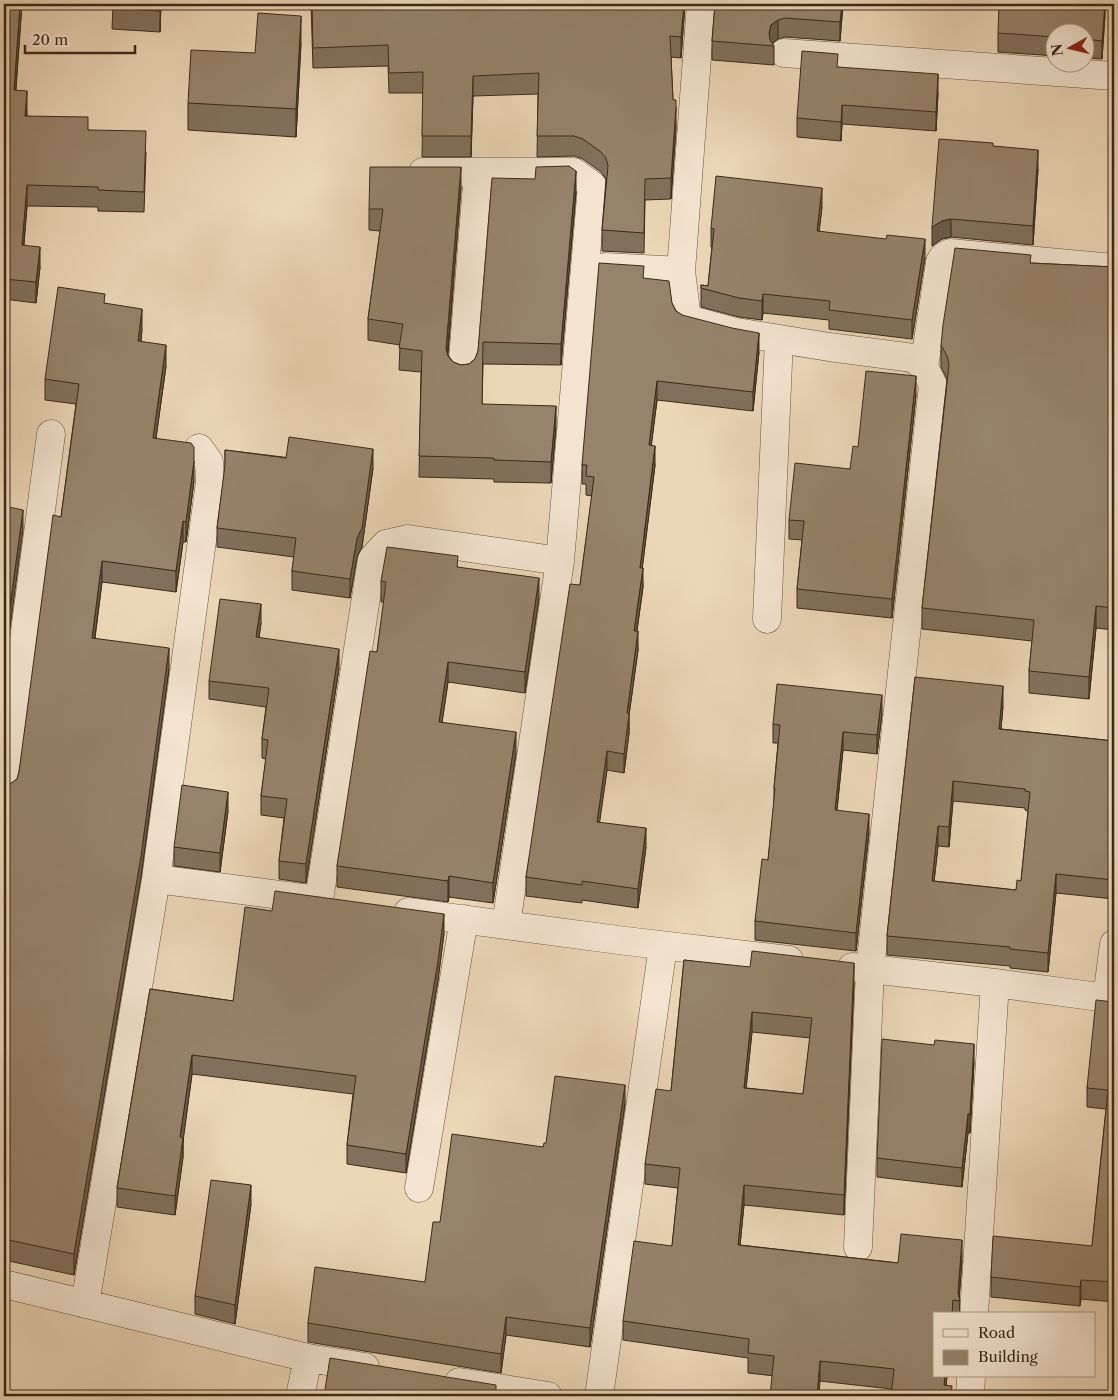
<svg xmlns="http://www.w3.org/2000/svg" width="1118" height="1400" font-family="'Libre Caslon Text',serif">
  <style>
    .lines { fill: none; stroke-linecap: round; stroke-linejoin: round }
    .street-casing { stroke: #665540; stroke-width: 29 }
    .street { stroke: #f2e4d0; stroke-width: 28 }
    .wall { fill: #81715c; stroke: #392a19; fill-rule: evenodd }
    .shaded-wall { fill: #695c4b; stroke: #392a19 }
    .building { fill: #96836b; stroke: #392a19; fill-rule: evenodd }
  </style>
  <rect width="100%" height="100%" fill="#ebd6b6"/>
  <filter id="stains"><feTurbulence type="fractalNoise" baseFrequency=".004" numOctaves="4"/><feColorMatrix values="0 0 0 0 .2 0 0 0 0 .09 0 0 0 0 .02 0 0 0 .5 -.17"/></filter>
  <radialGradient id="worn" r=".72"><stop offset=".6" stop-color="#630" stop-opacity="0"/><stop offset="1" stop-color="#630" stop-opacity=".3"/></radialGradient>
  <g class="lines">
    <defs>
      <path id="street" d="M701,4L681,271L687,319L736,332L829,347L913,358L924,367L933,385L870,969L858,1247
        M784,53L1114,76
        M423,172H574L592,185L560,561
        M605,267L681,271
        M924,367L940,262L943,257L950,253L1114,268
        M462,371L478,172
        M767,619L779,339
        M4,791L51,434
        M156,879L310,899
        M319,900L372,559L386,544L408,539L560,561L506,925
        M408,912L626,941L789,960
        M1114,944L1107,998L1114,999
        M852,967L995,983L1107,998
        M419,1188L464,919
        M4,1284L308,1358L365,1367
        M85,1304L156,879L210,482L209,462L199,448
        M974,1314L995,983
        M459,1382L548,1396
        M300,1396L308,1358
        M599,1396L663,946
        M970,1396L971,1376"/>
    </defs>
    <use href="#street" class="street-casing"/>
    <use href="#street" class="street"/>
  </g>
  <path class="wall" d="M4,4H22L16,90L27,111V116L88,130L146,152L144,212L98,211V207L27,206L24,245L40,267L36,303L4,299Z
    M113,4H161L160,32L112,29Z
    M311,4H685L681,58L671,57L673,100L676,128L671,199L645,200L644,253L602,251V230L606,179L601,172L583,159L574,156L537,157L538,94L473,96L471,157H422L423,93H389L388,66L313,68Z
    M715,4H843L840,41L785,37L778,39L772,43L774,46V65L712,60V41Z
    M1105,4V15L1102,59L1086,58V32H1056V56L998,52V33Z
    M301,43L296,137L188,130V103L255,53Z
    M838,67L938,93L936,131L842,124L841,141L797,137V118Z
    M993,146L1038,169L1033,245L951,237L942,239L932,246Z
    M461,188L448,355L453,362L461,365L469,364L475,359L478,351L576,192L561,365L483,364L482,404L556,427L551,483L494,482V479L419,477L421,372L399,370L400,345L368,340V319L380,231L369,230V209Z
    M822,207L819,231L925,258L912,339L829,329V320L763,313L762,320L739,317L701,307V285L708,286L712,247H711V228Z
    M1031,263L1114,267V630L1096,628L1089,699L1029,693V671L1032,641L922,629V608L947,379L941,367V345Z
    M644,278L672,303L676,311L682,315L759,352L753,411L657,400L651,446L655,465L642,568L643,587L637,631L638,650L629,715V733L624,773L607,770L599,822L646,847L638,908L582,900V903L526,896V877L580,585L592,496L586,495V484H582V465Z
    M105,303L142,329L141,342L166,366L156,438L194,481L186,542H183L176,592L102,582L95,638L169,669L141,877L74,1275L4,1260V786L10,784L17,779L19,772L61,517L76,404L45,400V379Z
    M916,395L892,618L797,608V589L802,540L789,539V520L850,469L858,447Z
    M225,450L373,468L362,547L357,557L350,598L292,590V571L294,557L217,547V528L225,469Z
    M458,567L539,598L525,693L448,682L442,722L516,753L493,903L449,897L448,902L337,887V866L377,652L384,602H381V581Z
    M261,623L259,638L339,668L306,883L279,879V861L284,818L261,815V796L266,759L262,758V739L266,707L209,699V681Z
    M915,677L1003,706L1001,729L1114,741V899L1056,893L1048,972L1010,968V966L887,955V936ZM953,801L1025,808V810L1028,811L1021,881L1016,890L934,881L938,846L949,847Z
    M882,714L877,754L843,750L837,810L869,833L856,951L755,940V921L768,860L774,805V788L778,743H773V724Z
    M228,811L220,872L174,866V847Z
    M444,933L438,980L406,1173L347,1164V1145L353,1094L192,1074L183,1138V1157L175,1215L117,1207V1188L150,989L233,1001Z
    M684,960L854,983L844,1215L744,1205L740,1245L898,1263L962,1260L959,1298L960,1314H934V1376H947L946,1385L952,1396L891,1389L748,1373V1358L623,1340V1321L672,1246L678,1188L645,1184V1164L671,1091ZM752,1032L810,1038L803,1094L746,1088Z
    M1114,1002V1302L1081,1299L1080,1306L991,1297V1277L1092,1246L1106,1109L1087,1107V1088Z
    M974,1063L970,1133H968L962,1187L877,1177V1158Z
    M625,1104L590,1347L506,1335L501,1373L308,1342V1323L425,1282L440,1222L543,1147L546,1143Z
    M251,1204L235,1324L195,1314V1296Z"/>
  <path class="shaded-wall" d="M20,4H22L14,110V90Z
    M160,4H161L160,32Z
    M684,4H685L681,58V37Z
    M842,4H843L840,41V22Z
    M1105,4V15L1102,59V41Z
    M301,16V43L296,137V109Z
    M778,20V39L769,45V33L771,25Z
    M938,74V93L936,131V112Z
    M473,76V96L471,157V136Z
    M27,91V111L25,137V116Z
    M842,105V124L841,141V122Z
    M676,107V128L671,199V178Z
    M1038,150V169L1033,245V226Z
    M461,167V188L446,370V349Z
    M576,171V192L561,365V344Z
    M27,185V206L22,265V245Z
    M822,188V207L817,250V231Z
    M951,219V237L942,239L932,246V227L942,221Z
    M925,239V258L912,339V320Z
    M40,247V267L36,303V282Z
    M763,294V313L762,320V301Z
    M142,309V329L138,362V341Z
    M759,333V352L753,411V392Z
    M166,345V366L153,459V438Z
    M916,376V395L892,618V599Z
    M657,381V400L649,464V445Z
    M556,406V427L551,483V462Z
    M655,446V465L640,587V568Z
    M373,449V468L362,547L357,557L350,598V579L357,538Z
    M194,461V481L186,542V522Z
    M23,510V530L4,673V652Z
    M183,521V542L176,592V571Z
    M102,561V582L92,658V638Z
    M643,568V587L634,649V631Z
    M539,578V598L525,693V672Z
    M261,604V623L256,656V637Z
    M1096,606V628L1089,699V677Z
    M638,631V650L629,715V733L624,773V754L627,713Z
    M169,648V669L141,877L74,1275V1254Z
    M339,649V668L306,883V864Z
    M448,662V682L439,743V722Z
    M1003,686V706L999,749V729Z
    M882,695V714L877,754V735Z
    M516,732V753L493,903V883Z
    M843,732V750L835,829V810Z
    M607,751V770L597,841V822Z
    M953,781V801L949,847V827Z
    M228,792V811L220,872V853Z
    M869,814V833L856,951V933Z
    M938,826V846L932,900V881Z
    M646,828V847L638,908V889Z
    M1056,874V893L1048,972V953Z
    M449,876V897L448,902V881Z
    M444,914V933L438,980L406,1173V1154Z
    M854,963V983L844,1215V1195Z
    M752,1012V1032L744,1108V1088Z
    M974,1044V1063L970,1133V1114Z
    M192,1055V1074L182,1149L183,1138V1157L175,1215V1196L180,1137Z
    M625,1085V1104L590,1347V1328Z
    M968,1114V1133L962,1187V1168Z
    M251,1185V1204L235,1324V1305Z
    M744,1185V1205L738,1265V1245Z
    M962,1240V1260L959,1301L958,1293Z
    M1081,1280V1299L1080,1306V1287Z
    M506,1317V1335L501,1373V1354Z
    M820,1361V1381L819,1396H817Z
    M945,1376H947L945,1396L944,1385Z"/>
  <path class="building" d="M4,4H20L14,90L27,91L25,116L88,117V130L146,131L144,192L98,190V187L27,185L22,245L40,247L36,282L4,279Z
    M113,4H160V11L112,8Z
    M312,4H684L681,37L670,36L673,100H676V107L671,178L645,179L644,233L602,230L608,166L606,158L601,152L583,139L574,136H537L539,73L473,76L471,136H422L423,72L389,73L388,45L313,48Z
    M715,4H842L840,22L785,18L778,20L771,25L769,33L770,40L774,46L712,41Z
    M999,4H1105L1102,41L1086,39V32H1056V37L998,33Z
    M258,13L301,16L296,109L188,103L191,50L255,53Z
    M802,51L838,54L837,67L938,74L936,112L842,105L841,122L797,118Z
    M939,139L993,143V146L1038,150L1033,226L951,219L942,221L932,227Z
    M569,166L576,171L561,344L483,342L482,404L556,406L551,462L494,460V458L419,456L422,351L399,348L403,324L368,319L383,209H369L370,167H461L446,349L448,356L453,362L461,365L469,364L475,359L478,351L492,178L535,179L536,167Z
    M716,176L822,188L817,231L886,239L887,235L925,239L912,320L829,310L830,301L763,294L762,301L739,298L701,288V285L708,286L714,229L711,228Z
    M955,248L1031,255L1030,263L1114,267V608L1096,606L1089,677L1029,671L1034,620L922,608L949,365L947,356L941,345L943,325Z
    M599,263L644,266L643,278L669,281L672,303L676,311L682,315L732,328L759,333L753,392L657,381L649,445L655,446L640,568H643L634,631H638L627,713L629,714L624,754L607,751L597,822L646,828L638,889L582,881V885L526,877L570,584L580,585L594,477L586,476L587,465H582Z
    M58,287L105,294L104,303L142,309L138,341L166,345L153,438L191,443L194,447V461L186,522L183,521L176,571L102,561L92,638L169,648L141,856L74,1254L4,1239V786L10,784L17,779L19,772L53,515L61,517L79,384L45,379Z
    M866,371L916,376L892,599L797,589L804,521L789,520L795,463L850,469L853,446L858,447Z
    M289,437L373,449L362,528L357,538L350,579L292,571L296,538L217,528L225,465V450L286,458Z
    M4,506L23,510L4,652Z
    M387,547L458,556L457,567L539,578L525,672L448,662L439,722L516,732L493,883L449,876L448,881L337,866L370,651L377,652L386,582L381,581Z
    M220,599L261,604L256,637L339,649L306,864L279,861L287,799L261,796L268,740L262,739L269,688L209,681Z
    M915,677L1003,686L999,729L1114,741V880L1056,874L1048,953L1010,949V947L887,936ZM953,781L1025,789V791L1030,792L1021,881L1017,880L1016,890L932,881L938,826L949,827Z
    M777,684L882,695L877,735L843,732L835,810L869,814L856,933L755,921L762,859L768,860L775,788H774L780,725L773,724Z
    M182,785L228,792L220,853L174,847Z
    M275,891L444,914L438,961L406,1154L347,1145L356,1076L192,1055L180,1137L183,1138L175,1196L117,1188L150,989L233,1001L245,907L272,911Z
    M752,951L854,963L844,1195L744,1185L738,1245L898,1263L901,1234L962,1240L958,1293L960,1301L953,1300L952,1314H934V1376H945L944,1385L952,1386L951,1396H891L894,1369L820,1361L817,1396H770L774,1356L748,1353L749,1339L623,1321L634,1241L672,1246L680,1168L645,1164L656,1089L671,1091L684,960L750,967ZM752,1012L812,1018L803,1094L744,1088Z
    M1096,1000L1114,1002V1282L1081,1280L1080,1287L991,1277L993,1236L1092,1246L1108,1090L1087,1088Z
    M882,1039L934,1045L935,1040L974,1044L970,1114H968L962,1168L877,1158Z
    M555,1076L625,1085L590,1328L506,1317L501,1354L308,1323L315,1267L425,1282L433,1222H440L452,1134L543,1147L544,1143H546Z
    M211,1180L251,1185L235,1305L195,1296Z
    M330,1358L496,1385V1391L520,1396H324Z"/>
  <rect width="1118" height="1400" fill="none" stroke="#ebd6b6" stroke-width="20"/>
  <rect x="5" y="5" width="1108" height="1390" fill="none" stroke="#392a19" stroke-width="2.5"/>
  <rect x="10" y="10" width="1098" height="1380" fill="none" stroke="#392a19"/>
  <rect x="933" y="1312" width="162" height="65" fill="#f2e4d0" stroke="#a89a87"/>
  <rect x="943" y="1329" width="25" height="8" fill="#f2e4d0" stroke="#a89a87"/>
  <text x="978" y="1338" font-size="15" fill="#392a19">Road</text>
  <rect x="943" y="1350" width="25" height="15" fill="#96836b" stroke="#a89a87"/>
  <text x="978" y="1362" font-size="15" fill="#392a19">Building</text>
  <g transform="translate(1070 48) rotate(262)"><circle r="24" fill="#f2e4d0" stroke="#a89a87"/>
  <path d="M0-4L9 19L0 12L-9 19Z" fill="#8f2418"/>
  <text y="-8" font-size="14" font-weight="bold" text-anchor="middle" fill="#392a19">N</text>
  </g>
  <path d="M25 45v8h110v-8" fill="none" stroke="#392a19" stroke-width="2.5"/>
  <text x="32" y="45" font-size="15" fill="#392a19" stroke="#f2e4d0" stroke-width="4" paint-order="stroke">20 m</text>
  <rect width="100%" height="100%" filter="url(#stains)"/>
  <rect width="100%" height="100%" fill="url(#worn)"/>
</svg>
